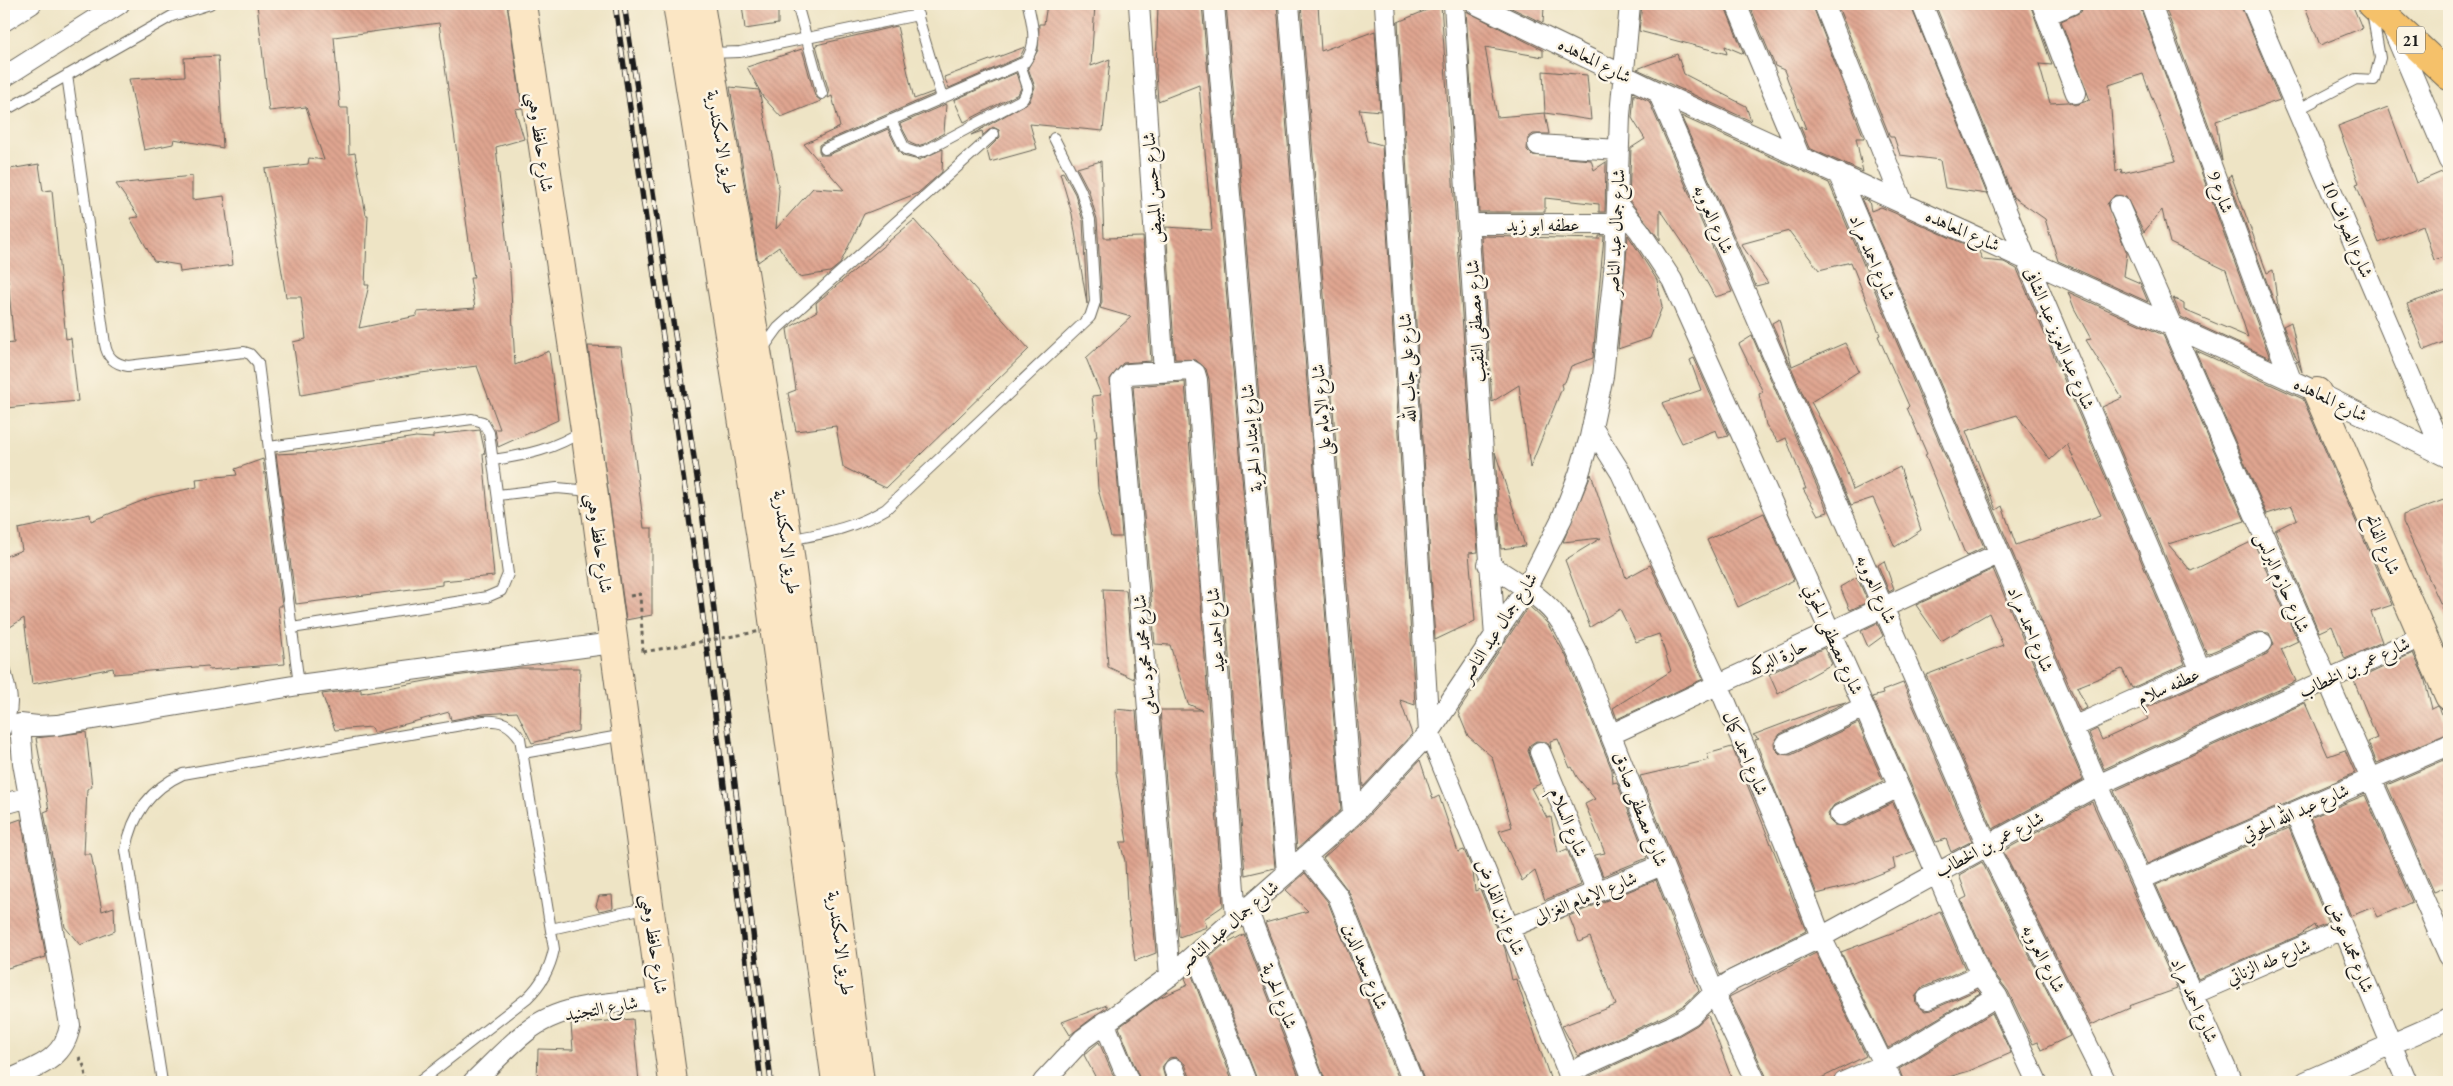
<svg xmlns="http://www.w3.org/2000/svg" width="2453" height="1086" font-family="'EB Garamond',Amiri,serif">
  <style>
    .building { fill: url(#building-back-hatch); fill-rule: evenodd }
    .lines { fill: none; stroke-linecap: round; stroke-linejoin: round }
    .lane-casing { stroke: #666257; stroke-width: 12 }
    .street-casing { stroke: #666257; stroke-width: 22 }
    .secondary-casing { stroke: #666257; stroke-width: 30 }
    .highway-casing { stroke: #666257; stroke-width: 30 }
    .path { stroke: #666257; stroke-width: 3; stroke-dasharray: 4 4; stroke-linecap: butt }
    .lane { stroke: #fff; stroke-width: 10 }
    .street { stroke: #fff; stroke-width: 20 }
    .secondary { stroke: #fbe6c4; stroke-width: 28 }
    .highway { stroke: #f5c16b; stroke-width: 28 }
    .rail-casing { stroke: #1c1c1c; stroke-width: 5.5 }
    .rail { stroke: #fcf5e5; stroke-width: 4; stroke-dasharray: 11; stroke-linecap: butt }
    .path-bridge { stroke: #666257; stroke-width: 3; stroke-dasharray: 4 4; stroke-linecap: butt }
    .labels { text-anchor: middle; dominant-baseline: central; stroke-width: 5; stroke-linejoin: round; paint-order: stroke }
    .shield { fill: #fcf5e5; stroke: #5f5d58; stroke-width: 1 }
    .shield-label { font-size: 16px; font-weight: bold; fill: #1c1c1c }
    .street-label { font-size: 18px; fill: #1c1c1c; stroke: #fcf5e5 }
  </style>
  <defs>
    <pattern id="building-back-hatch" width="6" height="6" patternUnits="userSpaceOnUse" patternTransform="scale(1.25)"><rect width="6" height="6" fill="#dfa590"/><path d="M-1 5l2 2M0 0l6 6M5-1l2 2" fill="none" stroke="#bf8d7c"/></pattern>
  </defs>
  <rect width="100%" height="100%" fill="#fcf5e5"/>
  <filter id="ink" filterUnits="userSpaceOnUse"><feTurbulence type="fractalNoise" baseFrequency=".02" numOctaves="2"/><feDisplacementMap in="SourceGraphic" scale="10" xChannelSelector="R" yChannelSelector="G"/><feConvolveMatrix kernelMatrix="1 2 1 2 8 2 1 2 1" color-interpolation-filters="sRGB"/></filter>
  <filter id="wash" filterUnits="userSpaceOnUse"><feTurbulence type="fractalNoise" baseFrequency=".0096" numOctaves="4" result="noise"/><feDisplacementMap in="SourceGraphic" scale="20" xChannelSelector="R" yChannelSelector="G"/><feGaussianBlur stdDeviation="1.12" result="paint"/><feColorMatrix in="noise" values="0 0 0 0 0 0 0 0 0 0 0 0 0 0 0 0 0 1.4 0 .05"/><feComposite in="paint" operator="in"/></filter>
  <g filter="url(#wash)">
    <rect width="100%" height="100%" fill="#eee4c5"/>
    <g id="blocks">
      <path class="building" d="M257,4H507L522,108L515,109L524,139L496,147L510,273L515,365L549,351L558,420L498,447L495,429H500L477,366L421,373L301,395L293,342L306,339L301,297H286L265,169L308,164L309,158L324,160L306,107L269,111ZM439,23L474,278H470L475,308L417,312V316L359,328L369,285H365L368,215H366L355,153L349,154L348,108H340L334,37Z
        M742,4H778V24L745,29Z
        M1047,4H1095L1091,66L1110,59L1103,131L1030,124L1037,149L990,162L987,150L1000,137L999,130L993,127L983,135L982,131L971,135L1029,102L1035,87L1028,68L1038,50L1039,24H1044Z
        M1158,4H1202L1275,868L1245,875L1209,379L1206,369L1196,360L1175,359L1166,227L1212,230L1199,85L1158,101L1156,73Z
        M1226,4H1277L1341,810L1297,849Z
        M1301,4H1318L1321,51L1375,31L1380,111L1359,109L1367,141L1382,145L1415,705L1400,700L1412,734L1363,787Z
        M1441,4L1478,552L1469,553L1475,621L1435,640L1398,22Z
        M1503,4L1544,7L1543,23Z
        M1642,4H1724L1744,54L1725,46L1727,54L1639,31Z
        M1749,4H1812L1864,138H1856L1863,172L1809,148L1800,126L1806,129L1784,70L1775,66Z
        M1837,4H1910L1987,194L1945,188L1940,160L1900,155L1894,137H1890Z
        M1935,4H2030L2052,65L2039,64L2050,103L2068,102L2075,105L2090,100L2061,21L2081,12L2084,4H2139L2270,358L2181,317L2173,298L2184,304V310L2248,337L2226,270L2170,243L2162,210L2144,232L2126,197L2115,195L2107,204L2127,253L2124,276L2140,283L2148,302L2058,261L2045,219L2013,197ZM2143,74L2176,161L2122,173L2121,169L2116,172L2109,85Z
        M2164,4H2240L2280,100L2216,121L2222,161Z
        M2304,4H2352L2362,28L2320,45Z
        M1466,11L1543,50V57L1485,47L1497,117L1545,113L1549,134H1533L1528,138L1527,150L1532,155L1591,160L1594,170L1606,162L1605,212H1599V204L1545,198V212H1479Z
        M897,26L914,99L933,92L934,94L822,143L819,145V151L821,155H828L888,129L899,152L903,156L919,160L943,149L942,172L918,193L864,214L840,264L830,272L799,277L779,247L758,262L730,87L759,90L779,190L776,229L813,188L844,190L804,144L840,127L832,96L828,98L829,92L816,45Z
        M1025,47L1020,57L949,88L944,77Z
        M802,49L815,96L821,101L781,117L763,97L747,67Z
        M1677,54L1684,74L1746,106L1751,121L1637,69Z
        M218,56L223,148L174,139L173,144L144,150L129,79L185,76L184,58Z
        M1543,71L1587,75L1591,120L1545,113Z
        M1016,73L1021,88L1018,94L964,122L954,100Z
        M1634,94L1649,101L1732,292L1715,297L1692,256L1660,209V240L1629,200L1631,148L1645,139L1632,118Z
        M946,104L944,133L924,144L917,146L910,143L900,124Z
        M2388,107L2416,183L2444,171L2449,173V255L2434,260L2423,225L2379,243L2356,184L2359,183L2338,126Z
        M1681,116L1829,183L1984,547L1966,556L1925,455L1927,454L1907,408L1909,406L1878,336L1880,335L1851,262L1819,270L1789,231L1741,244L1768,283L1756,286Z
        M1101,161L1104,238L1143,237L1151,361L1123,363L1110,379L1122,537H1111L1098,489L1095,437H1097L1092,396L1101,395L1086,358L1131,317L1100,308L1102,302L1097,219L1088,189L1077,168Z
        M39,164L43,191L52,190L66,339L71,338L78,401L6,408L4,392V344L14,343L8,281H4V170Z
        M1063,172L1075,194L1083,221L1087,304L1072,214L1060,173Z
        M2231,175L2267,273L2273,270L2279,315L2228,177Z
        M192,176V200L224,196L233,265L180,272L179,265L154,261L130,218L139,217L116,184Z
        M1861,198L1869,201L1871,211L1881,207L1978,250L1983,260L2004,262L2017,269L2185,664L2132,688L2122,669L2077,687L2087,708L2080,711ZM2017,415L2050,460L2067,444L2101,515L2016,545L2002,506L1996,510L1966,431Z
        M914,220L1029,349L886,488L843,467L836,426L796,431L788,393L796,390L787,329L817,311L816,303Z
        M1628,235L1657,280L1662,307L1650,338L1618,349Z
        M1481,236L1599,239V236H1604L1593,358L1571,366L1565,382L1561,384L1562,388L1530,468L1519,385L1492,402Z
        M2449,289V340L2424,350L2407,304Z
        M2068,292L2163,335L2245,521L2168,544L2191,571L2253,541L2298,641L2281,649L2296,681L2104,769L2089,733L2097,729L2102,740L2148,719L2143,709L2267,654L2274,644L2269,633L2258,632L2207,654L2102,407L2122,398L2086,340L2091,339L2074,308Z
        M1779,319L1792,366L1845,343L1859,371L1811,402L1843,461L1853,490L1900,467L1921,530L1895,547L1873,498L1851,505L1772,323Z
        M2291,322L2302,372L2283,326Z
        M1752,336L1828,512L1818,515L1803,489H1806L1786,438L1778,442L1766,425L1759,394L1763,392L1739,344Z
        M588,346L621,347L644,528H652V615L626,620Z
        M2195,350L2303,399L2392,605L2371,612L2382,642L2345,659L2332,626L2319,632L2275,530L2297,519L2292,506L2267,514Z
        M1694,358L1729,436L1719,438L1716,430L1682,443L1662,403L1701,390L1690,360Z
        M1185,382L1223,906L1204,919L1207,927L1179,937L1160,710H1202L1188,704L1170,645L1155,644L1133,386Z
        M480,430L485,453L483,454L494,576L442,581V585L296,604L276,454L317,452L416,437L433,438V435Z
        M1495,452L1513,508L1525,546L1501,549Z
        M263,459L282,606H278L285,664L209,670L208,666L114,674L113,668L32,684L24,618L4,631V557L22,550L18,529L90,514L91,521L152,497L197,487L196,479L237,475L235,469Z
        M1591,474L1626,578L1650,565L1703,679L1617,719L1613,708L1671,671L1659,634L1636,642L1620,609L1590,627L1565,560L1601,538L1563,542Z
        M2449,498V622L2403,522V515Z
        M1764,513L1794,580L1738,607L1707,540Z
        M1884,561L1894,589L1889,592L1878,565Z
        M1993,569L2083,780L1993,829L1926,675L2003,645L1989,613L1941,641L1916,605Z
        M1857,577L1868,602L1850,610L1840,587Z
        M1103,589L1126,590L1134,679L1108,667Z
        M1529,606L1547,623L1566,656L1612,770L1613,783L1617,782L1647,858L1603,876L1595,855L1605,853L1585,804L1595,799L1577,777L1572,767L1570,768L1558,739L1550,741L1551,749L1547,742L1536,741L1530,745L1528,751L1540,784L1531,788L1547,818L1551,817L1558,853L1567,849L1581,885L1545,900L1535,871L1522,881L1499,831L1512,827L1492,757L1468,736L1458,712Z
        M1877,623L1883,636L1868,647L1861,631Z
        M1824,648L1832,664L1778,694L1769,674Z
        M2413,653L2424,677L2432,709L2438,706L2440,709L2449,733L2377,763L2368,742L2377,738L2354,681Z
        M519,668H580L578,731L532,743L517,712L483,714L451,720L449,712L373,733L371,727L335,730L322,694L361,689V693L447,677Z
        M1903,683L1972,841L1951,852L1946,839L1936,842L1872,697L1883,694L1882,691Z
        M1846,702L1780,734L1774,743L1775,749L1780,754L1791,755L1858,723L1883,781L1834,805L1828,814L1829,820L1834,825L1845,826L1893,803L1914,851L1893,859L1895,868L1855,884L1817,894L1755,740L1759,739L1753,735L1830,706Z
        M2305,703L2328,756L2345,750L2355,773L2147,864L2114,791Z
        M1115,709L1136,711L1156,953L1135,961L1127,904L1125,861L1120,842H1127L1116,772Z
        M86,732L92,787L87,789L84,854H91L102,911L114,907L115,931L80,945L65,927L44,812L49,810L36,738Z
        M1732,747L1806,931L1720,975L1640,776L1709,760L1707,754Z
        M2449,758V886L2434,892L2387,785Z
        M1420,760L1433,799L1439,796L1458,852L1464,850L1473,871L1475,891L1480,889L1505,949L1512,980L1516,979L1550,1078L1539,1082H1425L1349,892L1323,858L1362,823Z
        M2365,795L2412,902L2378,917L2373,907L2351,916L2310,818Z
        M2092,802L2177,989L2129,1006L2130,1008L2091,1025L2003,851Z
        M21,819L46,957L4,969V825Z
        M2289,828L2328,923L2315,928L2314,925L2300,935L2198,979L2156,885Z
        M1982,862L2070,1036L2041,1050L2038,1042L2033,1044L2008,991L1991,969L1961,900L1967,897L1959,875Z
        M1305,873L1328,902L1400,1082H1326L1265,923L1308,911L1286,890Z
        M1656,880L1699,991L1684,1005L1667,1015L1578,1056L1562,1026L1616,1005L1590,937L1579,942L1569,916Z
        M612,895L613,908L599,911L596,906L599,896Z
        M1940,911L1965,969L1922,988L1915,997L1916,1004L1925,1011L1931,1010L1977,990L1980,993L1888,1048L1841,952L1913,925Z
        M1244,934L1301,1082H1258L1210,957L1221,947Z
        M1816,953L1866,1056L1813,1082H1769L1729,997Z
        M1191,973L1233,1082H1192L1185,1064L1175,1057L1169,1058L1162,1067L1166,1082H1141L1119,1027L1159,998L1188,985L1185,978Z
        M1107,1005V1007L1070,1035L1062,1022Z
        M1992,1013L2011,1053L1969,1071L1932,1082H1904L1899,1069Z
        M1708,1015L1733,1082H1591L1588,1077L1678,1036L1697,1025Z
        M633,1019L639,1082H537L538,1049L573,1050L571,1024Z
        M1099,1042L1116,1082H1098L1084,1055Z"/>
    </g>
  </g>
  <g filter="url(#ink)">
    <use href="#blocks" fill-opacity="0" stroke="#666257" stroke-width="1"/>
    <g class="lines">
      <defs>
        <path id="lane" d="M797,4L822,94
          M914,4L942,98
          M710,53L740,52L918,15
          M67,75L105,344C107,357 114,364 128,366L244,352L250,354L258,363L299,685
          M2297,110L2356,79L2374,80L2380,58L2373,18L2370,13
          M4,111L172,16L210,4
          M891,120L905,149L917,153L927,150L1023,99L1028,88L1020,64
          M825,149L1025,62C1039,43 1032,25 1028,4
          M762,350L778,328L994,134
          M269,447L472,419L483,422L489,433L508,574L501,591L487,597L292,628
          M493,460C527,455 555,449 584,430
          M498,495L557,488L591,491
          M789,540C824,533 855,528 886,509L1090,317L1095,302L1090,220L1081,191L1054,138
          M4,664C12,693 17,705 4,733
          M523,753L625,735
          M551,929L649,907
          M162,1082L126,850C132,814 150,789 183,774L484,721C502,720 510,724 520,738L554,949C550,969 542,984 527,998L419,1082"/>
        <path id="street" d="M1139,4L1164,372
          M1214,4L1287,873
          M1289,4L1353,815
          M1385,4L1429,733L1572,1082
          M1454,4L1495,638
          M1476,4L1658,92L2317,392L2449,458
          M1736,4L1799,155
          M1824,4L1903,203
          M1922,4L2026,259L2201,671
          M2042,4L2076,93
          M2151,4L2291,380
          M2252,4L2444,455
          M2046,15L2072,4
          M4,21L31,4
          M2392,27L2449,161
          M4,77L119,4
          M1658,92L1987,845L2106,1082
          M1538,145L1619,150
          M1838,173L2098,785L2232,1082
          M1617,204L1639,230L1672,280L1864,707L1981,975L1997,996L2037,1082
          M2119,206L2449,956
          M1470,224H1617
          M1592,427L1621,473L1716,679L1784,841L1821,937L1892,1082
          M1488,564C1515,581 1546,598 1563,625C1569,635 1574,646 1579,656L1714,993L1756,1082
          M2073,727L2262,643
          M1612,734L1998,554
          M1786,744L1864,707
          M1540,752L1597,892
          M4,804L29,797
          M2295,812L2407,1082
          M1840,815L1899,787
          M1306,856L1338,896L1413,1082
          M2141,879L2449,745
          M1247,909L1314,1082
          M1509,928L1662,865
          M1196,954L1246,1082
          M1170,976L1121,382L1128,374L1190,370L1195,373L1197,380L1236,918
          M2193,994L2343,929
          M1927,999L1981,975
          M1104,1022L1129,1082
          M1174,1069L1179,1082
          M1568,1073L1672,1026L1691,1015L1714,993L1733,980L1821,937L2098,785L2423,636
          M4,1082C33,1068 65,1061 70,1025L23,763L20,724L38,726L57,725L299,685L613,643
          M473,1082C490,1066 507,1047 526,1032C563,1002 618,1003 663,998
          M1043,1082L1083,1039L1170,976L1353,815L1429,733L1526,589L1562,518L1579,474L1590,437L1603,376L1615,261L1620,115L1630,4
          M1844,1082L1883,1065L1997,996
          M2305,1082L2449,1019"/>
        <path id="secondary" d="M522,4L585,430L673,1082
          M677,4L768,583L836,1082
          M700,4L788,540L860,1082
          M2317,392L2449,696"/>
        <path id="highway" d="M2372,4L2449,76"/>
      </defs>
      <use href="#lane" class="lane-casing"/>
      <use href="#street" class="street-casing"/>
      <use href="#secondary" class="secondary-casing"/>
      <use href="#highway" class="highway-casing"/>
      <path class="path" d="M630,596L640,594L643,652
        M79,1057L84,1066L87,1082"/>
      <use href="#lane" class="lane"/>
      <use href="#street" class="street"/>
      <use href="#secondary" class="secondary"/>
      <use href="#highway" class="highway"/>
      <defs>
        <path id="rail" d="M615,4L700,594L761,1082
          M624,4L701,503L771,1082"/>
      </defs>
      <use href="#rail" class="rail-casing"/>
      <use href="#rail" class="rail"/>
      <path class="path-bridge" d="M643,652L762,631"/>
    </g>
  </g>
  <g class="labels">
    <rect class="shield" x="2397" y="26.5" width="28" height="27" rx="4"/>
    <g class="shield-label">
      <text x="2411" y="40">21</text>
    </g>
    <g class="street-label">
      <text transform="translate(1595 60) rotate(27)">شارع المعاهده</text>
      <text transform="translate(541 142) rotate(82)">شارع حافظ وهبى</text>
      <text transform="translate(722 142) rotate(80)">طريق الاسكندرية</text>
      <text transform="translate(1152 188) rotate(-94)">شارع حسن المبيض</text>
      <text transform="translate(2221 192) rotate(70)">شارع 9</text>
      <text transform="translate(1714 219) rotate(66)">شارع العروبه</text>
      <text x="1543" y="224">عطفه ابو زيد</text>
      <text transform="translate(2348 229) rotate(67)">شارع الصواف 10</text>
      <text transform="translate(1963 230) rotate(24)">شارع المعاهده</text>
      <text transform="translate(1615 232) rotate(-87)">شارع جمال عبد الناصر</text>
      <text transform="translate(1873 257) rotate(67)">شارع احمد مراد</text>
      <text transform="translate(1475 321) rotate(-93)">شارع مصطفى النقيب</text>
      <text transform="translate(2060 338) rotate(67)">شارع عبد العزيز عبد الشافى</text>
      <text transform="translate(1407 368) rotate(-93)">شارع على جاب الله</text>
      <text transform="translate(2331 399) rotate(26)">شارع المعاهده</text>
      <text transform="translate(1321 410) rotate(-95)">شارع الإمام على</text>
      <text transform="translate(1251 438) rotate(-95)">شارع إمتداد الحرية</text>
      <text transform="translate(787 542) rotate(82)">طريق الاسكندرية</text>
      <text transform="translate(600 543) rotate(82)">شارع حافظ وهبى</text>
      <text transform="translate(2383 544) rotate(67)">شارع الفاتح</text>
      <text transform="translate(2283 582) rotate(66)">شارع حازم البرلس</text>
      <text transform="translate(1877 589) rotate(66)">شارع العروبه</text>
      <text transform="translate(1498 627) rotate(-57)">شارع جمال عبد الناصر</text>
      <text transform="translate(2031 629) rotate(67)">شارع احمد مراد</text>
      <text transform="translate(1215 630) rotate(-94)">شارع احمد عيد</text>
      <text transform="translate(1834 639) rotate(66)">شارع مصطفى الحوتي</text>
      <text transform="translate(1144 655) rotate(-95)">شارع محمد محمود سامى</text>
      <text transform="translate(1778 657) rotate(-25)">حارة البركه</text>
      <text transform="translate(2354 667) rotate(-25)">شارع عمر بن الخطاب</text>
      <text transform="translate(2168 686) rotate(-24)">عطفه سلام</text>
      <text transform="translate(1746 753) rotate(67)">شارع احمد كمال</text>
      <text transform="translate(1641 809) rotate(69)">شارع مصطفى صادق</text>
      <text transform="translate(2295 812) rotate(-24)">شارع عبد الله الحوتي</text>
      <text transform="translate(1569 822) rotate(68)">شارع السلام</text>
      <text transform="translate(1989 844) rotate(-28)">شارع عمر بن الخطاب</text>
      <text transform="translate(1585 897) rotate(-22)">شارع الإمام الغزالى</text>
      <text transform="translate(1501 907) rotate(68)">شارع ابن الفارض</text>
      <text transform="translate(1228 925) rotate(-41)">شارع جمال عبد الناصر</text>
      <text transform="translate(841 943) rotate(82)">طريق الاسكندرية</text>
      <text transform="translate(655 944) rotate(82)">شارع حافظ وهبى</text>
      <text transform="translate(2351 947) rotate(68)">شارع محمد عوض</text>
      <text transform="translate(2044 958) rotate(63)">شارع العروبه</text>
      <text transform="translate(2268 961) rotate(-23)">شارع طه الزناتي</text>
      <text transform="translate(1366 966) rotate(68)">شارع سعد الدين</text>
      <text transform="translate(1280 996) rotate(69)">شارع الحرية</text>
      <text transform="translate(2195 1000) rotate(66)">شارع احمد مراد</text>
      <text transform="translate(601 1008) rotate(-10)">شارع التجنيد</text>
    </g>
  </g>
  <rect width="2453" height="1086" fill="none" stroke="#fcf5e5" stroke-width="20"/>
</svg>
